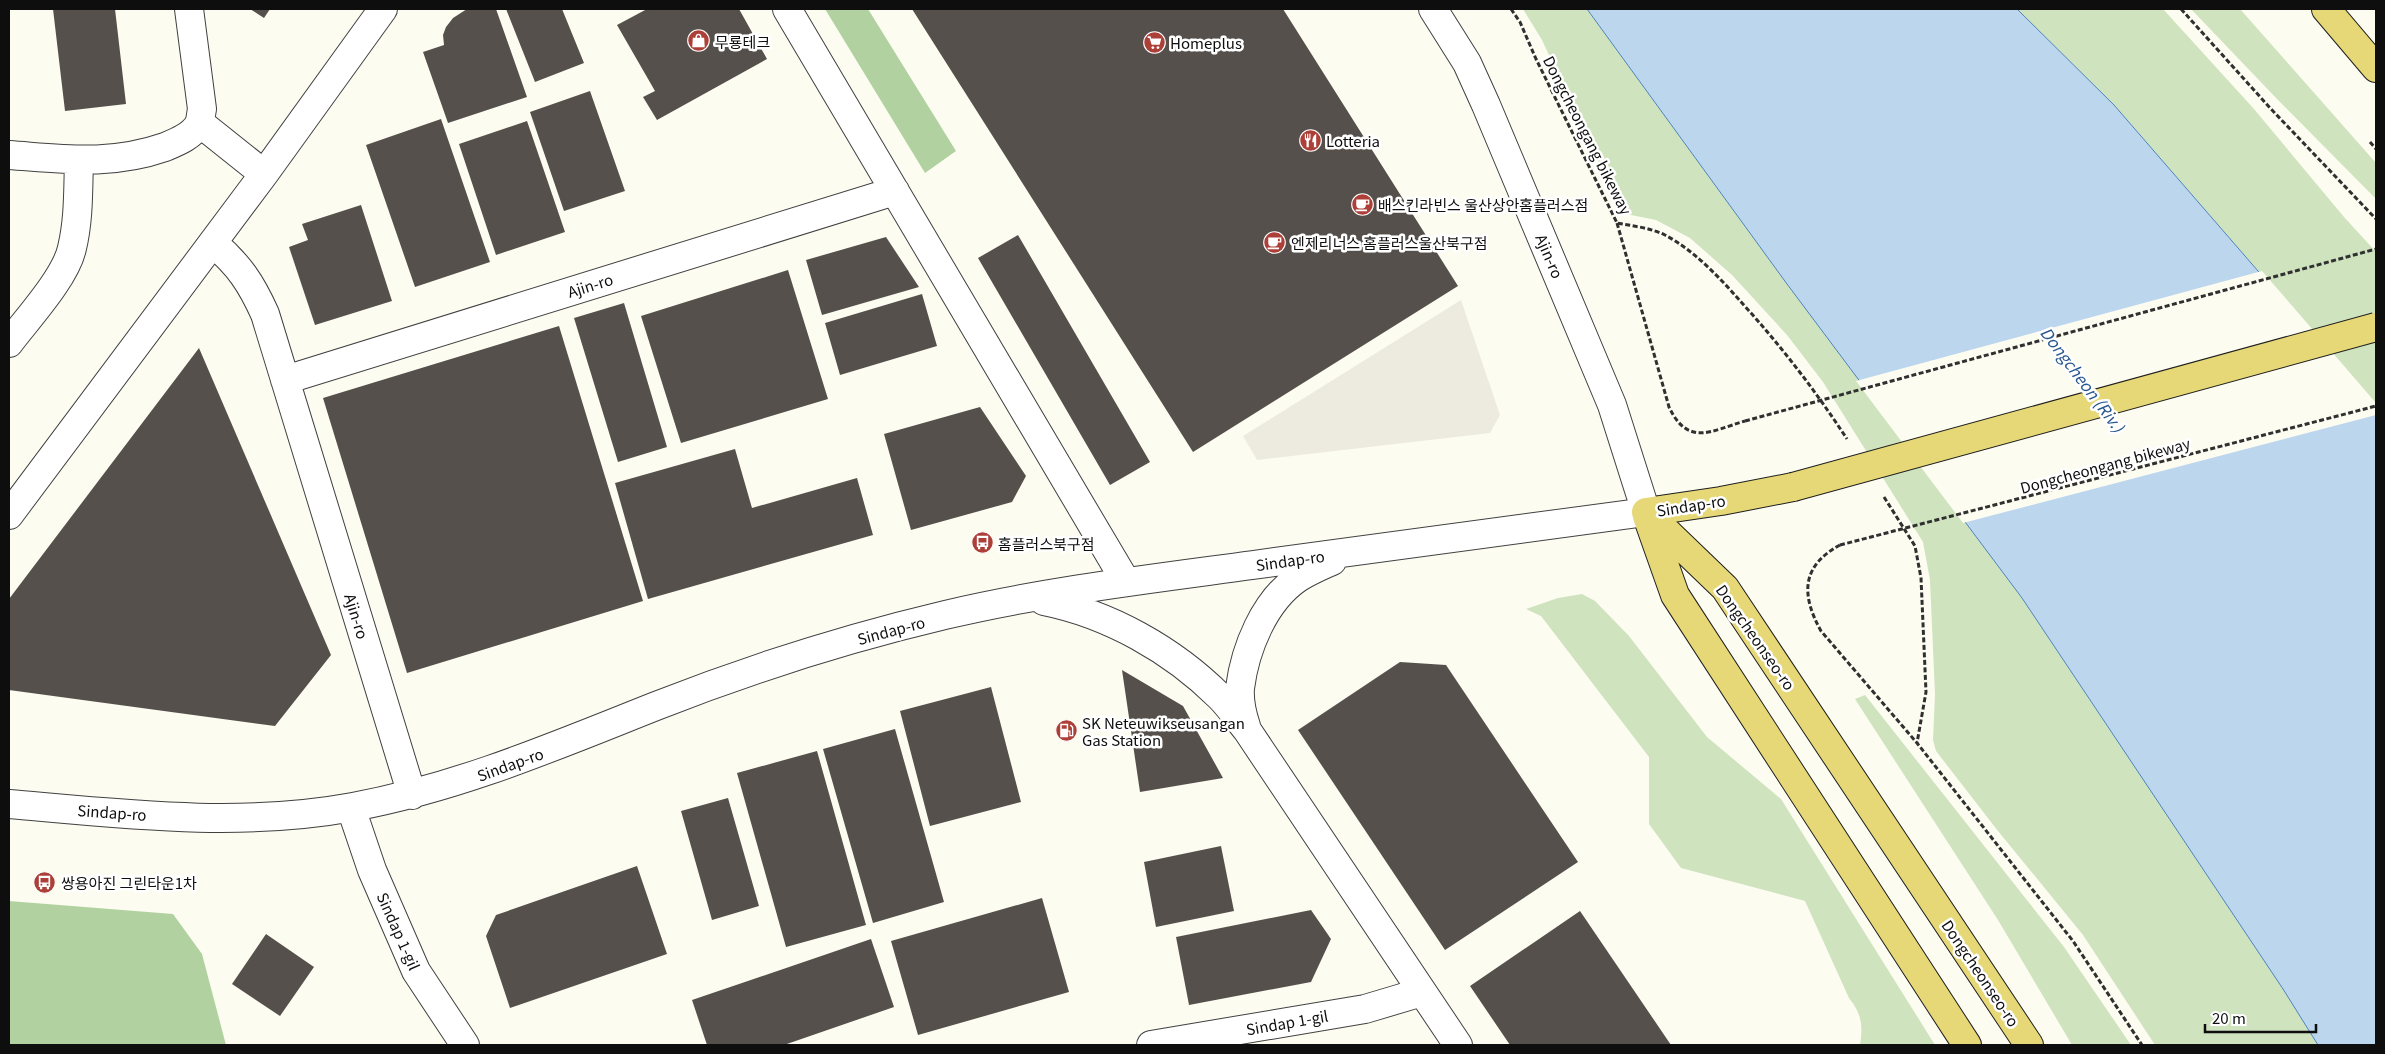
<svg xmlns="http://www.w3.org/2000/svg" width="2385" height="1054" font-family="Georgia,'Noto Sans KR',serif">
  <style>
    .green { fill: #cee3be }
    .forest { fill: #b1d2a0 }
    .plaza { fill: #edebe0 }
    .water { fill: #bcd6ee; stroke: #4c83bb }
    .pier { fill: #fdfcf1 }
    .building { fill: #55504c }
    .lines { fill: none; stroke-linecap: round; stroke-linejoin: round }
    .minor-casing { stroke: #414141; stroke-width: 30 }
    .major-casing { stroke: #1f1f1f; stroke-width: 30 }
    .path { stroke: #303030; stroke-width: 3; stroke-dasharray: 5 2.5; stroke-linecap: butt }
    .minor { stroke: #fff; stroke-width: 28 }
    .major { stroke: #e6d777; stroke-width: 28 }
    .major-bridge-casing { stroke: #1f1f1f; stroke-width: 30; stroke-linecap: butt }
    .path-bridge { stroke: #303030; stroke-width: 3; stroke-dasharray: 5 2.5; stroke-linecap: butt }
    .major-bridge { stroke: #e6d777; stroke-width: 28 }
    .labels { text-anchor: middle; dominant-baseline: central; stroke-width: 5; stroke-linejoin: round; paint-order: stroke }
    .poi-label { font-size: 15px; fill: #0e0e0e; stroke: #fff; text-anchor: start }
    .street-label { font-size: 15px; fill: #0e0e0e; stroke: #fff }
    .water-label { font-size: 16px; font-style: italic; fill: #27578f; stroke: #fff }
  </style>
  <rect width="100%" height="100%" fill="#fdfcf1"/>
  <path class="green" d="M1523,9H1587L1787,284L2022,598L2283,989L2318,1045H2155L2083,935L1998,831L1936,751L1933,740L1935,694L1930,580L1923,542L1823,382L1787,335L1732,275L1690,238L1656,220L1626,214L1595,155L1542,40Z
    M2017,9H2163L2254,109L2344,217L2376,252V407L2114,105Z
    M2191,9H2240L2376,163V199L2278,100Z
    M1582,594L1595,601L1629,636L1707,737L1781,799L1935,1045H1860C1863,1026 1862,1014 1849,998L1805,901L1681,868L1649,824V757L1541,616L1526,609L1558,598Z
    M1865,695L2064,947L2131,1045H2072L1998,920L1855,699Z"/>
  <path class="forest" d="M825,9H868L956,151L925,173Z
    M9,901L173,914L202,954L226,1045H9Z"/>
  <path class="plaza" d="M1461,300L1500,415L1490,433L1257,460L1243,436Z"/>
  <path class="water" d="M1587,9H2017L2114,105L2376,407V1045H2318L2283,989L2022,598L1787,284Z"/>
  <path class="pier" d="M2262,271L2376,403V415L1963,523L1856,381Z"/>
  <path class="building" d="M53,9H115L126,104L65,111Z
    M250,9H270L264,18Z
    M467,9H496L527,97L448,123L423,52L444,45L443,35L446,27L453,18Z
    M506,9H562L584,63L535,82Z
    M647,9H739L767,59L657,120L643,97L655,91L617,25Z
    M912,9H1283L1458,286L1193,452Z
    M590,91L625,191L564,211L530,112Z
    M441,119L490,262L415,287L366,145Z
    M527,121L565,232L496,255L459,144Z
    M361,205L392,301L315,325L289,247L308,240L302,224Z
    M1018,235L1150,462L1110,485L978,258Z
    M886,237L919,287L822,315L806,260Z
    M788,270L828,399L681,443L641,316Z
    M922,294L937,346L840,375L825,323Z
    M624,303L667,447L618,462L574,318Z
    M559,326L643,601L407,673L323,398Z
    M199,348L331,655L275,726L9,690V599Z
    M980,407L1026,476L1012,502L911,530L884,434Z
    M735,449L752,508L857,478L873,535L648,599L615,483Z
    M1400,662L1446,665L1578,862L1445,950L1298,730Z
    M1122,670L1183,706L1223,778L1140,792Z
    M991,687L1021,802L930,826L900,711Z
    M895,729L944,902L873,923L823,749Z
    M817,751L866,925L786,947L737,773Z
    M728,798L759,906L712,920L681,811Z
    M1221,846L1234,911L1156,927L1144,862Z
    M637,866L667,954L510,1008L486,936L496,915Z
    M1042,898L1069,992L918,1035L891,941Z
    M1311,910L1331,939L1311,982L1189,1005L1176,937Z
    M1580,911L1671,1045H1510L1470,986Z
    M266,934L314,967L280,1016L232,984Z
    M871,939L894,1007L784,1045H707L692,1000Z"/>
  <g class="lines">
    <defs>
      <path id="minor" d="M787,9L1126,582
        M200,123L264,174
        M9,155C65,159 110,166 165,147C177,142 192,136 199,124C201,119 201,113 202,109L189,9
        M213,243C239,265 251,283 265,314L412,795
        M9,343C27,319 66,277 72,248C79,219 78,189 79,160
        M285,380L895,191
        M9,515L264,174L383,9
        M1044,601C1109,614 1173,650 1220,697C1230,707 1238,719 1247,730L1458,1045
        M1246,726C1242,714 1239,701 1240,688C1245,649 1264,601 1298,578C1309,571 1321,566 1332,561
        M9,804C123,814 239,828 353,807C460,787 555,746 656,706C750,669 848,638 945,615C1047,591 1150,579 1253,565C1384,547 1515,529 1646,512L1612,405L1486,105L1467,63L1433,9
        M351,808L372,870L416,971L465,1045
        M1151,1045L1365,1009L1422,992"/>
      <path id="major" d="M2326,9L2376,68
        M1646,512L1725,588L2029,1045
        M1646,512L1721,501L1793,487
        M1647,516L1675,595L1967,1045"/>
    </defs>
    <use href="#minor" class="minor-casing"/>
    <use href="#major" class="major-casing"/>
    <path class="path" d="M1511,9L1520,22L1536,59L1617,223C1633,226 1651,228 1665,235C1695,251 1720,278 1742,303C1781,346 1815,390 1847,439
      M2181,9L2271,109L2376,219
      M2370,142L2376,149
      M1617,223L1669,407C1688,447 1711,431 1745,421
      M1884,497L1915,546L1921,578L1926,692L1917,743
      M1840,545C1801,566 1801,595 1821,631L1917,743L2073,941L2142,1045"/>
    <use href="#minor" class="minor"/>
    <use href="#major" class="major"/>
    <defs>
      <path id="major-bridge" d="M1793,487L2376,327"/>
    </defs>
    <use href="#major-bridge" class="major-bridge-casing"/>
    <path class="path-bridge" d="M1745,421L2376,249
      M1840,545L2376,406"/>
    <use href="#major-bridge" class="major-bridge"/>
  </g>
  <defs>
    <symbol id="shop-disc" viewBox="-11 -11 22 22"><circle r="9.5" fill="#ac3f38" stroke="#fff"/><path d="M-5-2.5h2.3a2.7 3.5 0 0 1 5.4 0H5L5.5 6h-11ZM-1.5-2.5h3a1.5 2.3 0 0 0-3 0Z" fill="#fff"/></symbol>
    <symbol id="supermarket-disc" viewBox="-11 -11 22 22"><circle r="9.5" fill="#ac3f38" stroke="#fff"/><path d="M-6-5.5h2.5l.6 2H6L4.5 2H-2.5L-4.4-4H-6ZM-1.5 3.2a1.3 1.3 0 1 0 .1 0ZM3 3.2a1.3 1.3 0 1 0 .1 0Z" fill="#fff"/></symbol>
    <symbol id="restaurant-disc" viewBox="-11 -11 22 22"><circle r="9.5" fill="#ac3f38" stroke="#fff"/><path d="M-5-6h1v4h1v-4h1v4h1v-4h1v5L-1.5 .5V6h-2V.5L-5-1ZM5-6V6H3V1.5H1.5Q1.5-4 5-6Z" fill="#fff"/></symbol>
    <symbol id="cafe-disc" viewBox="-11 -11 22 22"><circle r="9.5" fill="#ac3f38" stroke="#fff"/><path d="M-5.5-4.5H6V0H3Q3 3.5 0 3.5H-2.5Q-5.5 3.5-5.5 0ZM3-3.2v2h1.7v-2ZM-6 4.5H4V6H-6Z" fill="#fff"/></symbol>
    <symbol id="bus-disc" viewBox="-11 -11 22 22"><circle r="9.5" fill="#ac3f38" stroke="#fff"/><path d="M-5-6H5V4H4V6H2V4H-2V6H-4V4H-5ZM-3.5-4V0h7V-4ZM-3.5 1.2v1.5H-2V1.2ZM2 1.2v1.5H3.5V1.2Z" fill="#fff"/></symbol>
    <symbol id="fuel-disc" viewBox="-11 -11 22 22"><circle r="9.5" fill="#ac3f38" stroke="#fff"/><path d="M-5.5-6h7V0h2V4h1.3V-2.5L3-4.5l.8-.8L6-3V5H2.5V1h-1V6h-7ZM-4.2-4.7v3.2H.2V-4.7Z" fill="#fff"/></symbol>
  </defs>
  <g fill-rule="evenodd">
    <use href="#shop-disc" x="686" y="28" width="25" height="25"/>
    <use href="#supermarket-disc" x="1142" y="30" width="25" height="25"/>
    <use href="#restaurant-disc" x="1298" y="128" width="25" height="25"/>
    <use href="#cafe-disc" x="1350" y="192" width="25" height="25"/>
    <use href="#cafe-disc" x="1262" y="230" width="25" height="25"/>
    <use href="#bus-disc" x="970" y="530" width="25" height="25"/>
    <use href="#fuel-disc" x="1054" y="718" width="25" height="25"/>
    <use href="#bus-disc" x="32" y="870" width="25" height="25"/>
  </g>
  <g class="labels">
    <g class="poi-label">
      <text x="715" y="41">무룡테크</text>
      <text x="1170" y="42">Homeplus</text>
      <text x="1326" y="140">Lotteria</text>
      <text x="1378" y="204">배스킨라빈스 울산상안홈플러스점</text>
      <text x="1291" y="242">엔제리너스 홈플러스울산북구점</text>
      <text x="998" y="543">홈플러스북구점</text>
      <text x="1082" y="722">SK Neteuwikseusangan<tspan x="1082" dy="17">Gas Station</tspan></text>
      <text x="61" y="882">쌍용아진 그린타운1차</text>
    </g>
    <g class="street-label">
      <text transform="translate(1588 135) rotate(63)">Dongcheongang bikeway</text>
      <text transform="translate(1550 256) rotate(67)">Ajin-ro</text>
      <text transform="translate(590 285) rotate(-17)">Ajin-ro</text>
      <text transform="translate(2105 465) rotate(-15)">Dongcheongang bikeway</text>
      <text transform="translate(1691 505) rotate(-9)">Sindap-ro</text>
      <text transform="translate(1290 560) rotate(-8)">Sindap-ro</text>
      <text transform="translate(357 616) rotate(73)">Ajin-ro</text>
      <text transform="translate(891 630) rotate(-15)">Sindap-ro</text>
      <text transform="translate(1756 637) rotate(55)">Dongcheonseo-ro</text>
      <text transform="translate(510 764) rotate(-20)">Sindap-ro</text>
      <text transform="translate(112 812) rotate(4)">Sindap-ro</text>
      <text transform="translate(399 931) rotate(66)">Sindap 1-gil</text>
      <text transform="translate(1981 973) rotate(56)">Dongcheonseo-ro</text>
      <text transform="translate(1287 1022) rotate(-10)">Sindap 1-gil</text>
    </g>
    <g class="water-label">
      <text transform="translate(2083 379) rotate(53)">Dongcheon (Riv.)</text>
    </g>
  </g>
  <rect width="2385" height="1054" fill="none" stroke="#0e0e0e" stroke-width="20"/>
  <path d="M2205 1024v8h111v-8" fill="none" stroke="#0e0e0e" stroke-width="2.5"/>
  <text x="2212" y="1024" font-size="15" fill="#0e0e0e" stroke="#ffffff" stroke-width="4" paint-order="stroke">20 m</text>
</svg>
